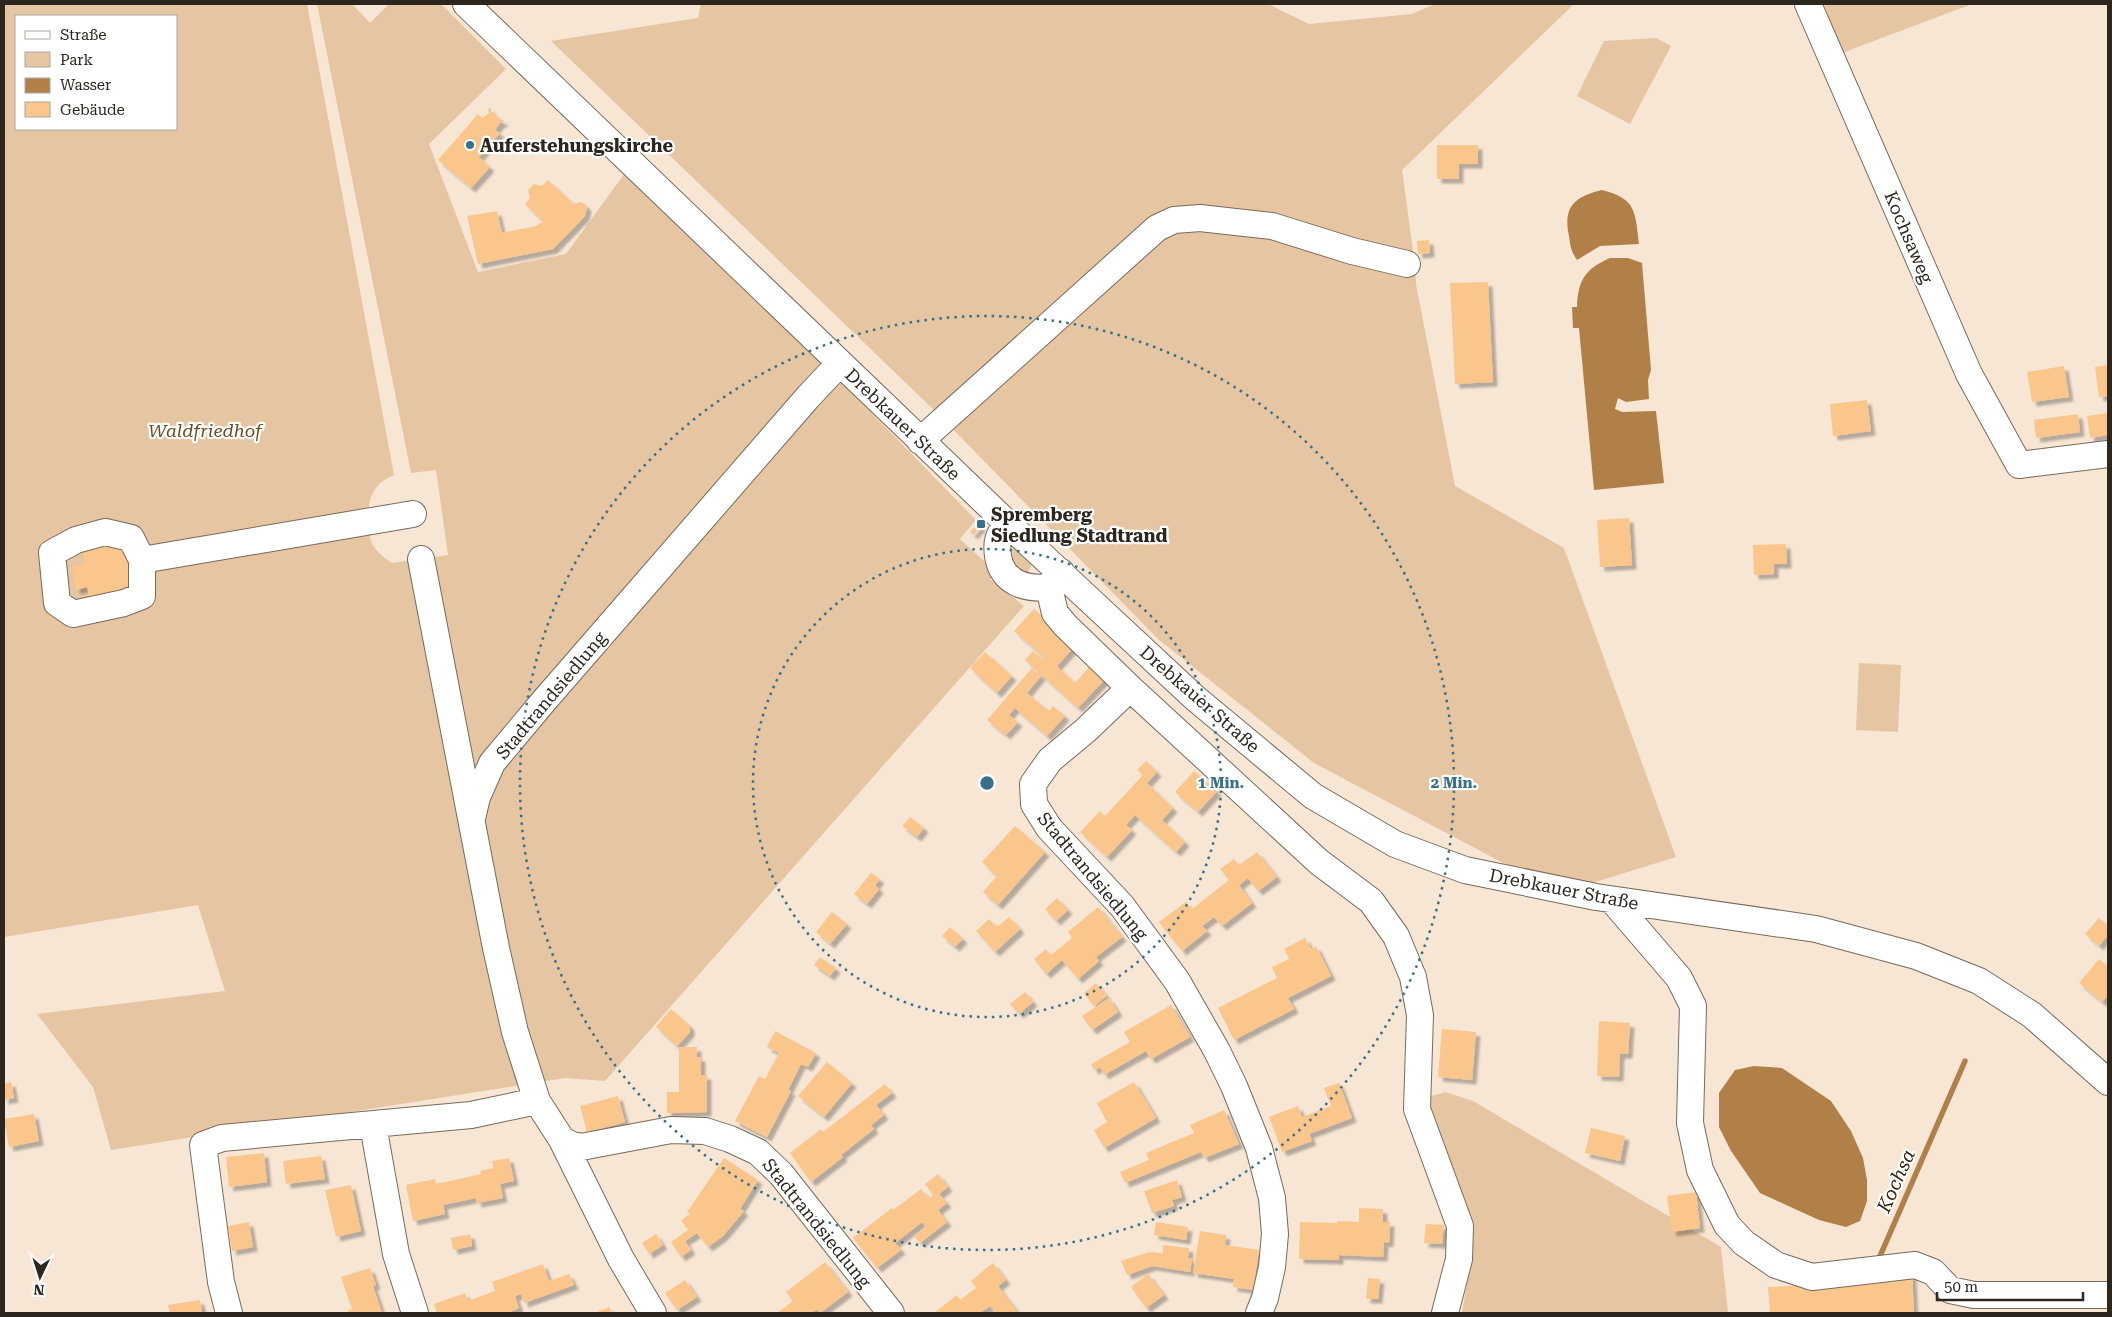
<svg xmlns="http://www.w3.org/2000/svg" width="2112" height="1317" font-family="'Roboto Serif',serif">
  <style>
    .green { fill: #e6c5a2; fill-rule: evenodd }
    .water { fill: #b18048 }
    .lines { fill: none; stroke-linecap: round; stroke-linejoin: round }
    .stream { stroke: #b18048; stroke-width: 5.5 }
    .building { fill: #fac68c; filter: url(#shadow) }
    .minor-casing { stroke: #796a5b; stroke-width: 28 }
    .minor { stroke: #fff; stroke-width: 26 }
    .ring { fill: none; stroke: #367189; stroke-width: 2.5; stroke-dasharray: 2.5 5 }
    .poi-dot { fill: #367189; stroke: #fff; stroke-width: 2 }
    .labels { text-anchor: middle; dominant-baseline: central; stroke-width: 4.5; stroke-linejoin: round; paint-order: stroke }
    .poi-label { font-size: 18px; font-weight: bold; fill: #2c261f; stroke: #fff; text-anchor: start }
    .street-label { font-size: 18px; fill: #2c261f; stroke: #fff }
    .park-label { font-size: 18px; font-style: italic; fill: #6e4a20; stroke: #fff }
    .water-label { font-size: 19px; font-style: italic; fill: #3a250b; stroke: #fff }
    .centre { fill: #367189; stroke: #fff; stroke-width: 2.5 }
    .ring-label { font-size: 15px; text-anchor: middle; font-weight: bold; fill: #367189; stroke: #fff; stroke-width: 4.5; stroke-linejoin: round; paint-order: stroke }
  </style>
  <defs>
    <filter id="shadow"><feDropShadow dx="4.5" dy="4.5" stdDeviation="1" flood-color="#0004"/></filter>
  </defs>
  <rect width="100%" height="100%" fill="#f7e6d4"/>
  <path class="green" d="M4,4H307L394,475C372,484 368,499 368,522C369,530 369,541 375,548C379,554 386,559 392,563L448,555L436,470L411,473L317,4H352L370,23L389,4H441L506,69L429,144L478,272L566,254L630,166L976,520L960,539L996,572L990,579L1024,606L605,1081L565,1078L111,1150L93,1087L37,1014L225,991L198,905L4,937ZM16,16H176V129H16Z
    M701,4H1268L1309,24L1412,14L1435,4H1574L1402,170L1415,265L1416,284L1455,486L1564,548L1676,857L1592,883L1507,865L1314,763L1158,639L935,411L551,41L698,18Z
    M1824,4H1972L1842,53Z
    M1656,38L1671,46L1630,124L1577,96L1604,41Z
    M1014,542L1032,558C1031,567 1030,574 1020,574L1011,562Z
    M1859,663L1901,665L1898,732L1856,730Z
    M1445,1092L1473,1101L1721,1247L1728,1313H1462L1474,1240L1426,1098Z"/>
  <path class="water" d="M1602,190C1637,199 1635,212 1639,244L1600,246L1577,260C1569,248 1571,245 1568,231C1564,204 1578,196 1602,190Z
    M1610,258H1628L1642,263L1651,370L1648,380L1649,399L1626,402L1618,398L1615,409L1622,412L1656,411L1664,483L1594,490L1579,328H1573L1572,307H1577C1578,280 1585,269 1610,258Z
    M1754,1066L1782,1068L1831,1101L1851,1131L1863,1158L1867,1180V1201L1860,1221L1846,1227L1819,1220L1760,1193L1731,1151L1719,1127V1093L1735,1070Z"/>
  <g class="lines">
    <path class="stream" d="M1877,1263L1965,1061"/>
  </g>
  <path class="building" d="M491,108V112H493L500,120H503V123H500L495,130L500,133L479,157L490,167L471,188L438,160L478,114L482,118L489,113L488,109Z
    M1437,145H1478V164H1459V179H1437Z
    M548,180L574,204L580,202L585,204L587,208L585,216L553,249L478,264L467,216L497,211L502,233L536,226L543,221L525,204L530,198L528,190L534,184L542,186Z
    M1429,240L1430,253L1418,254L1417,241Z
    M1488,282L1493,382L1455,384L1450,283Z
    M2108,365V396L2099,397L2095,367Z
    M2064,366L2069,397L2032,402L2027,372Z
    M1867,400L1871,431L1833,436L1830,404Z
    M2108,413V435L2090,438L2087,416Z
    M2078,414L2080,432L2036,438L2034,420Z
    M1629,518L1632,565L1600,567L1597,520Z
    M978,523L981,527L973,535L970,532Z
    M124,541L135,592L90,601L87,587L76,590L72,567L85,564L82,550Z
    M1786,544L1787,564H1774V574L1754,575L1753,545Z
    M1034,609L1063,636L1053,648L1064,636L1075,646L1057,666L1075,683L1092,664L1107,677L1078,708L1025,660L1033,651L1043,659L1044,657L1014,631Z
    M985,652L1012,676L997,693L970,668Z
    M1032,668L1041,676L1027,693L1049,711L1053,706L1065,716L1047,736L1015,708L1009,715L1018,722L1006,735L987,720Z
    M1146,761L1157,772L1147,783L1173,808L1162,820L1185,842L1176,852L1135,815L1126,825L1132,830L1107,857L1080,832L1100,811L1105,816L1143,775L1137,770Z
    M1194,771L1217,791L1198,812L1175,792Z
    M910,817L924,828L917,837L902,826Z
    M1015,826L1045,852L998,905L983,892L997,876L982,862Z
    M1257,852L1277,877L1258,891L1248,878L1239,885L1252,903L1222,926L1214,917L1202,926L1207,931L1182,951L1159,922L1186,902L1192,909L1229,880L1220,869L1234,859L1239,865Z
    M871,873L880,879L875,885L879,889L867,904L854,894Z
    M1057,898L1068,910L1056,921L1045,909Z
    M1098,907L1122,937L1096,957L1099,961L1078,979L1062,960L1046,974L1034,959L1046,949L1051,955L1072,938L1068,932Z
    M832,912L847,924L830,944L816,932Z
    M1009,917L1020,929L995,952L976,931L989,919L997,927Z
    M2099,918L2108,926V939L2106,937L2099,946L2085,934Z
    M950,927L963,939L955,947L942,936Z
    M1305,938L1311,949L1316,946L1331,976L1288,998L1294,1009L1234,1040L1218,1008L1277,978L1272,967L1289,959L1284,949Z
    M820,957L836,968L830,976L814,965Z
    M2099,959L2108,967V995L2102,1002L2079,983Z
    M1096,983L1107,996L1094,1006L1084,993Z
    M1025,992L1033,1002L1019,1014L1010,1004Z
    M1109,998L1118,1012L1092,1030L1082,1016Z
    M1171,1005L1190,1037L1151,1059L1146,1051L1104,1075L1100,1067L1094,1070L1091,1064L1130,1042L1124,1032Z
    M671,1009L690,1026V1032L677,1046L656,1027Z
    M1599,1021L1630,1023L1628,1054H1620L1619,1077L1597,1076Z
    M1442,1029L1476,1032L1472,1080L1438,1077Z
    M775,1031L816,1053L808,1067L801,1064L788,1090L791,1091L767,1137L735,1121L759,1076L765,1079L779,1053L767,1047Z
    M679,1047H697V1057H701V1075H707V1112L667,1113V1092H679Z
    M827,1062L852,1083L824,1117L798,1096Z
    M11,1082L14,1098L4,1100V1084Z
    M1134,1082L1156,1118L1104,1148L1094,1130L1107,1122L1097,1103Z
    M1339,1083L1352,1118L1309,1134L1312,1141L1282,1152L1269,1117L1298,1106L1302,1117L1331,1106L1324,1088Z
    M885,1084L892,1093L876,1105L884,1115L871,1125L874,1129L841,1155L843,1157L811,1182L790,1153L821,1129L823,1132Z
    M618,1096L625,1122L587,1132L580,1106Z
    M1224,1110L1239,1144L1204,1158L1201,1152L1125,1183L1120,1172L1149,1160L1146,1153L1194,1133L1190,1125Z
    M34,1114L39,1141L9,1147L4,1119Z
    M1591,1128L1625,1136L1620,1161L1585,1153Z
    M264,1153L267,1182L229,1187L226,1157Z
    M321,1156L325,1179L286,1184L283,1161Z
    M509,1158L514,1181L500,1184L503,1198L477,1203L476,1198L443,1205L445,1214L413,1221L406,1185L435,1179L436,1184L481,1174L480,1171L493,1168L492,1161Z
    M724,1158L758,1180L740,1209L744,1211L723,1236L708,1247L697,1233L685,1241L691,1250L681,1257L671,1242L688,1230L681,1220L690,1214L687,1212Z
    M938,1174L948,1187L939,1194L947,1203L938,1210L947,1222L920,1243L914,1236L926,1227L922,1222L895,1243L901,1250L877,1268L853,1238L892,1208L893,1210L921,1189L929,1199L933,1195L925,1184Z
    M1177,1180L1182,1197L1172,1200L1174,1206L1152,1213L1144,1191Z
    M351,1185L361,1231L336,1237L325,1190Z
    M1696,1192L1700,1228L1672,1232L1667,1196Z
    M1359,1208L1383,1209V1222H1390L1389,1243L1384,1242L1383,1257L1339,1255V1260L1299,1259L1300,1222L1337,1223V1221L1359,1222Z
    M249,1222L253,1247L232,1251L228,1226Z
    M1156,1222L1188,1227L1186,1240L1154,1235Z
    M1426,1224L1444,1225L1442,1244L1424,1243Z
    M1200,1231L1226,1235L1225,1245L1259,1250L1253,1290L1233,1287L1234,1279L1193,1273Z
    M470,1234L472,1246L453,1250L451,1238Z
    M656,1234L663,1245L649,1254L642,1243Z
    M1163,1245L1189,1248L1188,1258L1192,1259L1190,1272L1152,1266L1127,1275L1121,1261L1149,1252L1163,1253Z
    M825,1262L848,1292L820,1313L817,1309L811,1313H777L793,1301L786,1292Z
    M993,1263L1006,1280L998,1286L1018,1313H996L990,1306L980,1313H934L957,1295L960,1300L976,1288L971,1281Z
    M543,1264L549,1281L569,1274L574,1285L524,1303L521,1294L515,1296L519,1308L508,1313H437L434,1304L465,1293L468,1301L495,1291L492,1282Z
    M370,1268L376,1285L373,1286L382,1313H349L348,1310L352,1309L341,1277Z
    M1148,1274L1164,1295L1146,1308L1131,1287Z
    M1912,1274L1914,1313H1770L1768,1287L1845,1283Z
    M1368,1278L1380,1279L1378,1299H1366Z
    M685,1280L697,1297L677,1310L665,1293Z
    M200,1300L202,1313H170L168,1305Z
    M609,1307L612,1313H595Z"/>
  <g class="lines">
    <defs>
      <path id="minor" d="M466,4L1008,524L1195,698L1313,796L1395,844L1465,870L1596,897L1816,929L1916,956L1979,981L2032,1015L2108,1082
        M1808,4L1969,374L2019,465L2108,454
        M920,441L1157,228L1174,220L1200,218L1272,226L1352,251L1407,264
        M1008,524C998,534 996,542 998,556C1002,583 1026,590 1051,587
        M421,559L496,948L515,1032L537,1101L562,1140L621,1259L653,1313
        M142,560V596L124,603L73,614L57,603L52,553L76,540L105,532L131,538L142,560L413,514
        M1061,572L1053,581L1050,592L1055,613L1065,625L1130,688L1319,862L1371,901L1396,936L1413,977L1420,1015L1417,1109L1460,1226L1459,1259L1445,1313
        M1130,688L1086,730L1050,760L1033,784L1034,804L1049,828L1122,906L1177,981L1217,1051L1234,1086L1259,1148L1272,1198L1275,1234L1272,1267L1265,1298L1259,1313
        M472,818L477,797L492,763L543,702L808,397L840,363
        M1612,900L1679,978L1693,1006L1690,1123L1700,1170L1727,1225L1744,1243L1776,1265L1812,1277L1915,1265L1933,1272L1950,1290L1974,1295H2108
        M373,1125L396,1254L415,1313
        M562,1140L572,1145L581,1147L671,1130L705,1131L730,1139L758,1152L781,1174L891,1313
        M229,1313L221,1282L203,1145L222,1138L471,1115L537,1101"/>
    </defs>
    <use href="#minor" class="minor-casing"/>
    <use href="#minor" class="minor"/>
  </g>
  <g class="ring">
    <circle cx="987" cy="783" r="234"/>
    <circle cx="987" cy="783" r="467"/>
  </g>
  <g class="poi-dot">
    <circle cx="470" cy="145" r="5"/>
    <rect x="976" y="519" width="10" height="10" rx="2.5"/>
  </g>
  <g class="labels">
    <g class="poi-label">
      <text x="480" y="145">Auferstehungskirche</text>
      <text x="991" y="514">Spremberg<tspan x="991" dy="21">Siedlung Stadtrand</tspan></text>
    </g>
    <g class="street-label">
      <text transform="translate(1909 237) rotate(67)">Kochsaweg</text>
      <text transform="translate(903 424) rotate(44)">Drebkauer Straße</text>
      <text transform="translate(551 695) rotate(-50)">Stadtrandsiedlung</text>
      <text transform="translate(1200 699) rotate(41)">Drebkauer Straße</text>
      <text transform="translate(1093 876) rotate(50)">Stadtrandsiedlung</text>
      <text transform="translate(1564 889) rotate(11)">Drebkauer Straße</text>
      <text transform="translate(817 1223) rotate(51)">Stadtrandsiedlung</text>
    </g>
    <g class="park-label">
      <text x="205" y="430">Waldfriedhof</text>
    </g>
    <g class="water-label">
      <text transform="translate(1896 1181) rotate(-66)">Kochsa</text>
    </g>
  </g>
  <circle cx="987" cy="783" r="8" class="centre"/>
  <g class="ring-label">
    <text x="1221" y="788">1 Min.</text>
    <text x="1454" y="788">2 Min.</text>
  </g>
  <rect width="2112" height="1317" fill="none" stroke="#2c261f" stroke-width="10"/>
  <rect x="15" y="15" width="162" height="115" fill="#ffffff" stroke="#aba8a5"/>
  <rect x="25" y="31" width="25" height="8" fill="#ffffff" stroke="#aba8a5"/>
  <text x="60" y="40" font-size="15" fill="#2c261f">Straße</text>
  <rect x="25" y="52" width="25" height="15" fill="#e6c5a2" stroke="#aba8a5"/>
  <text x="60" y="65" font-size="15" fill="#2c261f">Park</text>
  <rect x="25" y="78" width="25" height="15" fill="#b18048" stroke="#aba8a5"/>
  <text x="60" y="90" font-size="15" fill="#2c261f">Wasser</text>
  <rect x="25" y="102" width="25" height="15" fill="#fac68c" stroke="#aba8a5"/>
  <text x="60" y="115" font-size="15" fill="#2c261f">Gebäude</text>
  <g transform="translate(40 1277) rotate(184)" stroke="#ffffff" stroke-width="4" paint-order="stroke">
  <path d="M0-4L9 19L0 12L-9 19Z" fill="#2c261f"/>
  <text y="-8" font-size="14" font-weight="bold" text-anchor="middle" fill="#2c261f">N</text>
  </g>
  <path d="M1937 1292v8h146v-8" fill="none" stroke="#2c261f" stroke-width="2.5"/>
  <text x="1944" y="1292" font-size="15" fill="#2c261f" stroke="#ffffff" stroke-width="4" paint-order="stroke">50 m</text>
</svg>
